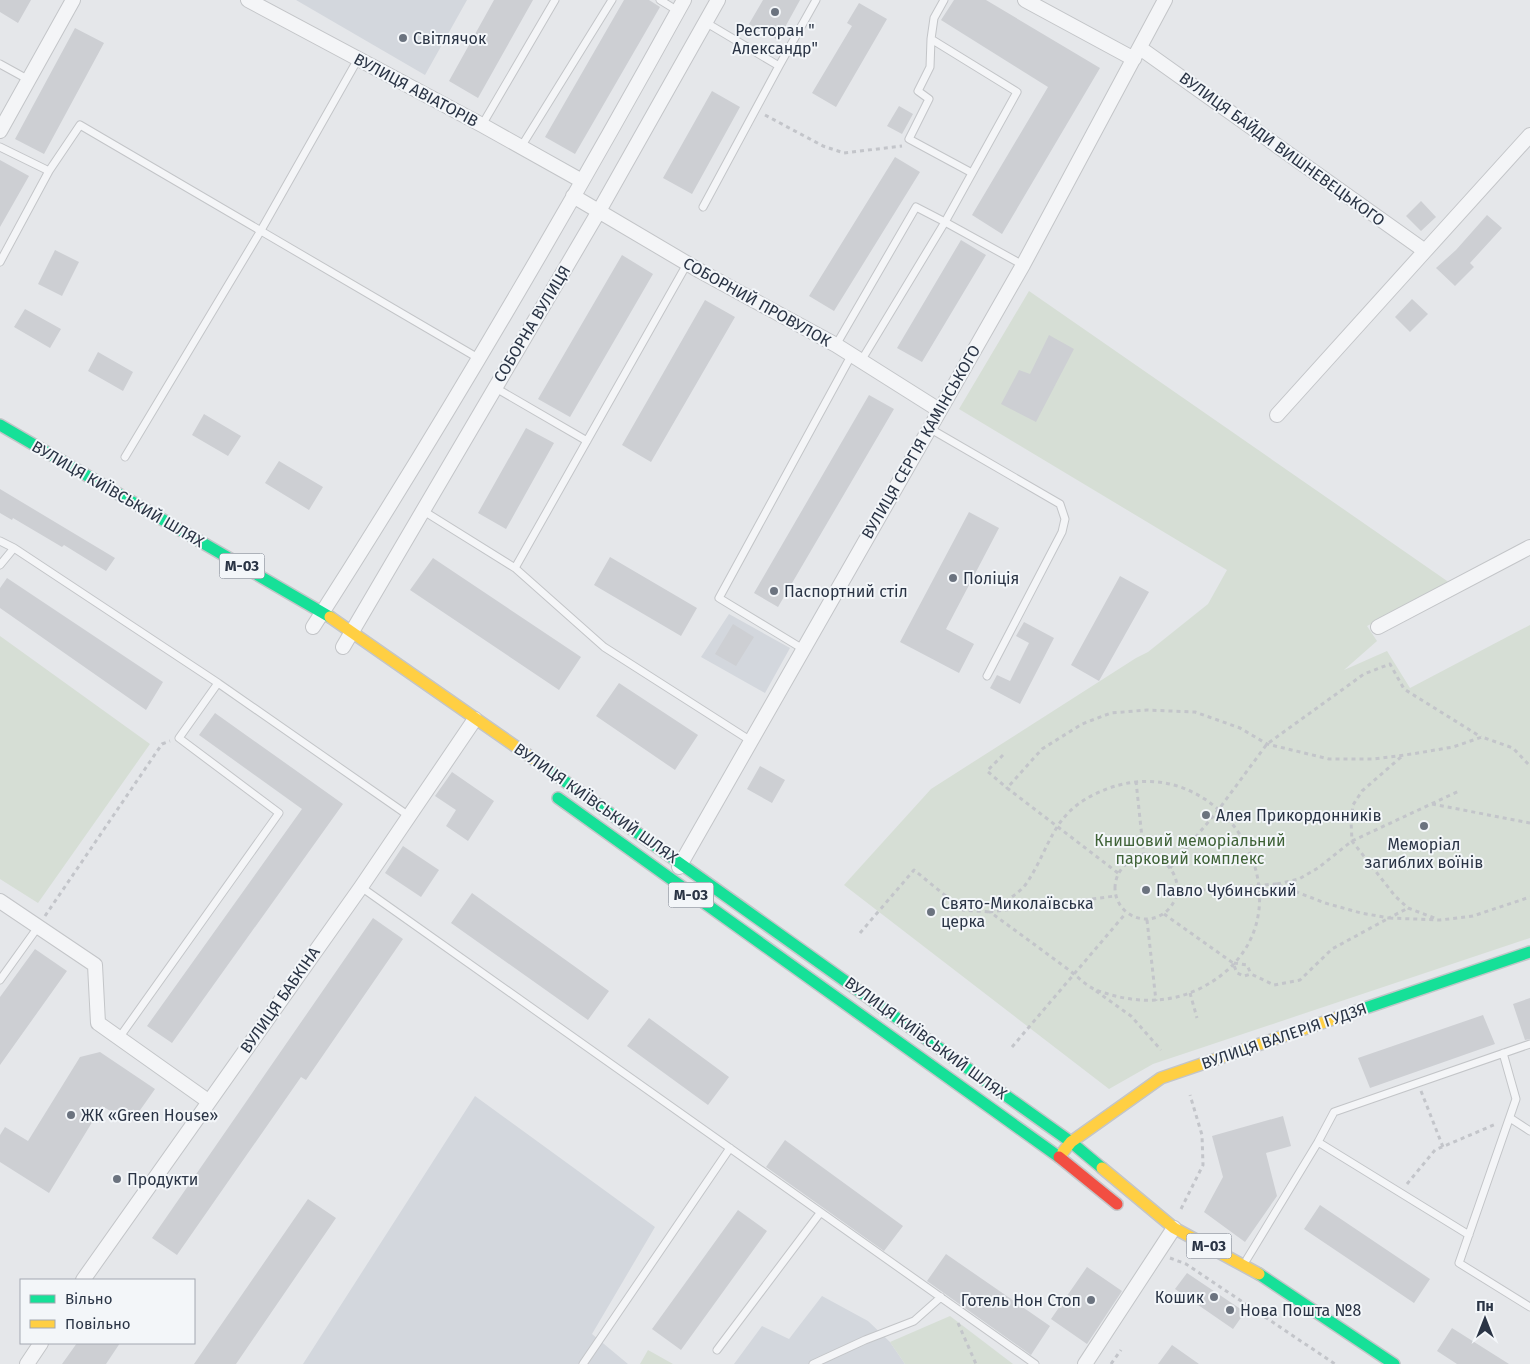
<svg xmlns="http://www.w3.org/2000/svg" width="1530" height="1364" font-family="'Fira Sans',sans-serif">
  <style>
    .built { fill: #d3d7dd }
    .green { fill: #d6ded5 }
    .building { fill: #cdcfd3 }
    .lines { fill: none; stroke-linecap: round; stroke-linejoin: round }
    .lane-casing { stroke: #c3c5c8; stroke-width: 9 }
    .street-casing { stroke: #c3c5c8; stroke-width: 16 }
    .fast-casing { stroke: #c3c5c8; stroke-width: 14 }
    .slow-casing { stroke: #c3c5c8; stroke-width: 14 }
    .jam-casing { stroke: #c3c5c8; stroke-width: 14 }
    .path { stroke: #c3c5ca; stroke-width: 3; stroke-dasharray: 4 4; stroke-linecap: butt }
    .lane { stroke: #f4f5f7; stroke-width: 7 }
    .street { stroke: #f4f5f7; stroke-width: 14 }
    .fast { stroke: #16e098; stroke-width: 11 }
    .slow { stroke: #ffcf43; stroke-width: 11 }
    .jam { stroke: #f24e42; stroke-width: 11 }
    .poi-dot { fill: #6b737f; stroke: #f3f6f9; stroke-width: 2 }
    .labels { text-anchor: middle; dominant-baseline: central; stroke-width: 4; stroke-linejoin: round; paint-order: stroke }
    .shield { fill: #f3f6f9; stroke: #666e7b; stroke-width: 1 }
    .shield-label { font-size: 15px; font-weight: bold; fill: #2a3445 }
    .poi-label { font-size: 16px; fill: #2a3445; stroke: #f3f6f9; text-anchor: start }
    .street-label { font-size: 16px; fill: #2a3445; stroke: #f3f6f9 }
    .park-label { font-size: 16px; fill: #3f6237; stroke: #f3f6f9 }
  </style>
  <rect width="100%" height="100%" fill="#e5e7ea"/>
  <path class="built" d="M296,0H467L425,75Z
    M729,614L790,648L765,693L701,657Z
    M475,1096L655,1227L592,1334L628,1364H303Z
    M822,1296L868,1321L890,1342L905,1364H734L762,1326L789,1339Z"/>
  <path class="green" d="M1029,291L1450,583L1367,626L1377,641L1344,670L1387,651L1410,688L1530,625V938L1153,1064L1109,1089L844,885L931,789L1136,658L1148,652L1208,604L1227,570L959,409Z
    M0,636L150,744L38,903L0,879Z
    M950,1316L1013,1364H905L890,1342Z
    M648,1350L673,1364H640Z"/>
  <path class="building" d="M0,0H31L18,23L0,12Z
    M494,0H533L478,98L449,81Z
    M624,0H649L660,7L575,154L545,137Z
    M763,0H800L778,40L749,24Z
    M954,0H986L1100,68L1002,234L972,215L1048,87L941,20Z
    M859,3L887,19L836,107L812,93L852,26L847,23Z
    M75,28L104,43L44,154L15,139Z
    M712,91L740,107L692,194L663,178Z
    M899,106L913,114L902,134L887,126Z
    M895,157L920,172L834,311L809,296Z
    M0,160L29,176L0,227Z
    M1421,201L1436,217L1421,231L1406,216Z
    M1487,215L1502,228L1470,263L1474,267L1455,286L1436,268L1456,250Z
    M961,240L986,255L922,362L897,348Z
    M55,250L79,262L62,296L38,284Z
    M622,255L653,274L570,417L538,399Z
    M1412,299L1428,314L1410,332L1395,317Z
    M705,300L735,317L651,462L622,445Z
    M25,309L61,329L50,348L14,327Z
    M1049,335L1074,349L1036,422L1001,404L1019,370L1030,374Z
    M98,352L133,372L123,391L88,371Z
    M869,395L894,409L778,607L754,593Z
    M204,414L241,436L228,456L192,435Z
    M526,428L554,443L506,529L478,513Z
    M279,461L323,487L309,510L265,483Z
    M0,489L115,558L106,571L64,545L62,547L13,518L12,520L0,513Z
    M969,512L999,528L946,629L974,644L959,673L900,642Z
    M610,557L697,608L681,636L594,585Z
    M433,558L581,657L559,690L410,590Z
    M1120,576L1149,592L1099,681L1071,665Z
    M7,578L163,682L146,710L0,608V588Z
    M1024,622L1054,638L1020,704L990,688L997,675L1010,681L1029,643L1016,636Z
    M733,624L754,637L736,666L715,654Z
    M619,683L698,735L675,770L596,716Z
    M215,713L343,804L172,1043L147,1026L302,809L199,735Z
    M760,766L785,780L772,803L747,789Z
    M452,772L494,801L468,841L446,826L456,810L435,796Z
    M403,846L439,870L421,897L385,873Z
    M472,893L609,991L588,1020L451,923Z
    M373,918L403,939L306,1080L301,1077L177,1255L152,1238Z
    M35,949L67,971L0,1065V997Z
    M1530,998V1039L1525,1040L1513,1004Z
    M1483,1015L1495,1044L1370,1088L1358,1058Z
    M649,1018L729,1077L708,1105L627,1046Z
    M100,1052L155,1089L131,1123L102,1106L49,1193L0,1162V1135L5,1127L28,1141L80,1057Z
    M1283,1116L1291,1146L1266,1153L1277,1196L1245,1242L1204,1212L1223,1177L1212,1136Z
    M785,1140L903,1226L884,1251L766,1167Z
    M308,1199L336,1218L236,1364H194Z
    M1320,1205L1430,1279L1414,1303L1304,1229Z
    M738,1210L767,1231L681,1350L652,1329Z
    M946,1254L1050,1326L1031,1355L927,1281Z
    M1087,1267L1122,1291L1087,1344L1051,1319Z
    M1187,1273L1245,1312L1233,1329L1175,1289Z
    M1452,1328L1509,1364H1457L1437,1351Z
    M77,1343H120L106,1364H62Z
    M1172,1345L1199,1364H1158Z"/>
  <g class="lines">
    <defs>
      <path id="lane" d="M660,0L678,11
        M705,22L779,66L816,0
        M931,39L930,67L918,91L929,99L909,139L972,173
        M0,64L29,80
        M482,125L555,0
        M0,147L49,171L80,125L478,358
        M521,147L612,0
        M703,207L779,66
        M0,262L49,171
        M836,345L916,207L945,222L1017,92L931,39L934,18L944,0
        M861,361L945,222L1023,265
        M494,387L587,441
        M929,428L1060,504L1065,519L1062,532L987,676
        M125,457L260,232L358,59
        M422,510L515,568L687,264
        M0,541L14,548L0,565
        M14,548L218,683
        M515,568L604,647L751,741
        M803,649L719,598L851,356
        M361,887L1035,1364
        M0,980L38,927
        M119,1038L279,813L179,738L218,683L409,816
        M1503,1053L1516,1099L1459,1263L1530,1307
        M1510,1118L1530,1131
        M1318,1142L1469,1235
        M1247,1259L1318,1142L1334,1112L1530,1044
        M717,1350L820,1213
        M583,1364L730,1148
        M813,1364L865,1340L914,1321L941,1297"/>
      <path id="street" d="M248,0L482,125L582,181
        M1025,0L1134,59
        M1140,48L1425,251L1277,415
        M0,131L73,0
        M573,196L700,271L836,345L939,410
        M1425,251L1530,135
        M313,627C444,423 567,212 684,0
        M1378,627L1530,547
        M343,647L599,211L718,0
        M679,867L1023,265L1165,0
        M0,901L95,965L98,1023L208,1101
        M83,1280L361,887L475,719
        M27,1364L41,1343
        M1085,1364L1174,1228"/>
      <path id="fast" d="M0,425L330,617
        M535,760L1071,1142L1102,1168
        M558,798L1059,1157
        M1345,1015L1530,952
        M1259,1274L1394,1364"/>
      <path id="slow" d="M330,617L535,760
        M1063,1152L1071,1142L1161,1078L1345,1015
        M1102,1168L1174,1228L1259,1274"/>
      <path id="jam" d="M1059,1157L1117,1204"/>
    </defs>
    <use href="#lane" class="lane-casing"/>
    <use href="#street" class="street-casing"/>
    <use href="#fast" class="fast-casing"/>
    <use href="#slow" class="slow-casing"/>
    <use href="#jam" class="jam-casing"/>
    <path class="path" d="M765,115L823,146L844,153L902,146
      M1003,755L987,771L1007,788
      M1401,757L1362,791L1353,805L1351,821L1352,841L1395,896L1408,908L1437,919
      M1136,781L1144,857
      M1432,804L1530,823
      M1115 888a31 31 0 1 1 62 0a31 31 0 1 1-62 0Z
      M1170,868L1219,809L1267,744L1364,674L1390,664L1404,689L1481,737
      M1118,873L1007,788L1042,749L1082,724L1111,713L1147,710L1195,712L1240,728L1267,744L1329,759H1374L1412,754L1453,747L1482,737L1513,748L1530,766
      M1277,884L1299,879L1318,868L1352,841L1459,791
      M1177,892L1276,884L1325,903L1361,913L1389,918L1408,908
      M1164,914L1233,963L1237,973L1244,976L1251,974L1274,985L1300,980L1332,949L1389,918L1440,920L1473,916L1530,897
      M45,916L162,744L170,741
      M1147,920L1156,1001
      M860,933L914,870L963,910L990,912C1000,904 1018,895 1026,884C1050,849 1051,815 1095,794C1224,731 1330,922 1201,988C1167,1005 1131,1003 1096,990C1086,986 1077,976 1069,970C1042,950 1016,931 990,912L1115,896
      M1234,963L1247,965L1251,974
      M1096,991L1131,1016L1161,1050
      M1190,993L1197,1018
      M1012,1047L1126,913
      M1421,1091L1443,1147
      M1407,1184L1435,1150L1496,1124
      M1181,1209L1203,1165L1202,1135L1190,1095
      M1170,1258L1186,1264L1335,1364
      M958,1323L976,1364
      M1111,1364L1121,1350"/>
    <use href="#lane" class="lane"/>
    <use href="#street" class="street"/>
    <use href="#fast" class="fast"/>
    <use href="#slow" class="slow"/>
    <use href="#jam" class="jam"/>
  </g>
  <g class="poi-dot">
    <circle cx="775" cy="12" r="5"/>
    <circle cx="403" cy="38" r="5"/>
    <circle cx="953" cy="578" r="5"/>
    <circle cx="774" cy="591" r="5"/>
    <circle cx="1206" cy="815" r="5"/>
    <circle cx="1424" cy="826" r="5"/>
    <circle cx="1146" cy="890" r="5"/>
    <circle cx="931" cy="912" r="5"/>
    <circle cx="71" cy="1115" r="5"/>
    <circle cx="117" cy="1179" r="5"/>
    <circle cx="1214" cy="1297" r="5"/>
    <circle cx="1091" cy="1300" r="5"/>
    <circle cx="1230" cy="1310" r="5"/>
  </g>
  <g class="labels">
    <g class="shield">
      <rect x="219.5" y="553.5" width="45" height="25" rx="4"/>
      <rect x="668.5" y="882.5" width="45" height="25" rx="4"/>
      <rect x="1186.5" y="1233.5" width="45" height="25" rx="4"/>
    </g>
    <g class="shield-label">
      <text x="242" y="566">М-03</text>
      <text x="691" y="895">М-03</text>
      <text x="1209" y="1246">М-03</text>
    </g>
    <g class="poi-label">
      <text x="775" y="30" text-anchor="middle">Ресторан "<tspan x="775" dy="18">Александр"</tspan></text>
      <text x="413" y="38">Світлячок</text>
      <text x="963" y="578">Поліція</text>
      <text x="784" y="591">Паспортний стіл</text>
      <text x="1216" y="815">Алея Прикордонників</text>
      <text x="1424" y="844" text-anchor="middle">Меморіал<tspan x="1424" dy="18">загиблих воїнів</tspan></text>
      <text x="1156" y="890">Павло Чубинський</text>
      <text x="941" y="903">Свято-Миколаївська<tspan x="941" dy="18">церка</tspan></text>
      <text x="81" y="1115">ЖК «Green House»</text>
      <text x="127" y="1179">Продукти</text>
      <text x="1204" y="1297" text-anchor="end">Кошик</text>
      <text x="1081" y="1300" text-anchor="end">Готель Нон Стоп</text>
      <text x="1240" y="1310">Нова Пошта №8</text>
    </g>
    <g class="street-label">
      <text transform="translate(416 90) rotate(28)">ВУЛИЦЯ АВІАТОРІВ</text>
      <text transform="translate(1282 149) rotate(36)">ВУЛИЦЯ БАЙДИ ВИШНЕВЕЦЬКОГО</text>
      <text transform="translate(757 302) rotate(29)">СОБОРНИЙ ПРОВУЛОК</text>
      <text transform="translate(532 324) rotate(-59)">СОБОРНА ВУЛИЦЯ</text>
      <text transform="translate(921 442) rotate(-60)">ВУЛИЦЯ СЕРГІЯ КАМІНСЬКОГО</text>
      <text transform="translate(118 494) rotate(30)">ВУЛИЦЯ КИЇВСЬКИЙ ШЛЯХ</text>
      <text transform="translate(596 803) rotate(35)">ВУЛИЦЯ КИЇВСЬКИЙ ШЛЯХ</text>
      <text transform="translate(280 1000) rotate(-55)">ВУЛИЦЯ БАБКІНА</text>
      <text transform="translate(1284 1036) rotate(-19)">ВУЛИЦЯ ВАЛЕРІЯ ГУДЗЯ</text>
      <text transform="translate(926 1038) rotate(36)">ВУЛИЦЯ КИЇВСЬКИЙ ШЛЯХ</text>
    </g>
    <g class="park-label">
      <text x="1190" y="840">Книшовий меморіальний<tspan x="1190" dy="18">парковий комплекс</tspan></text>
    </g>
  </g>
  <rect x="20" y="1279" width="175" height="65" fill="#f3f6f9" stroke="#a3a8b1"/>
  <rect x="30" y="1295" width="25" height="8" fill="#16e098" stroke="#a3a8b1"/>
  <text x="65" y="1304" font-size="15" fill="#2a3445">Вільно</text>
  <rect x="30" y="1320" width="25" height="8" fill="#ffcf43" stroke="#a3a8b1"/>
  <text x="65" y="1329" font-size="15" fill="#2a3445">Повільно</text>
  <g transform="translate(1485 1319)" stroke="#f3f6f9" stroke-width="4" paint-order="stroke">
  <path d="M0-4L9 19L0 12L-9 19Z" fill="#2a3445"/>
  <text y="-8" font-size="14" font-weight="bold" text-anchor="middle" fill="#2a3445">Пн</text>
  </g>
</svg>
